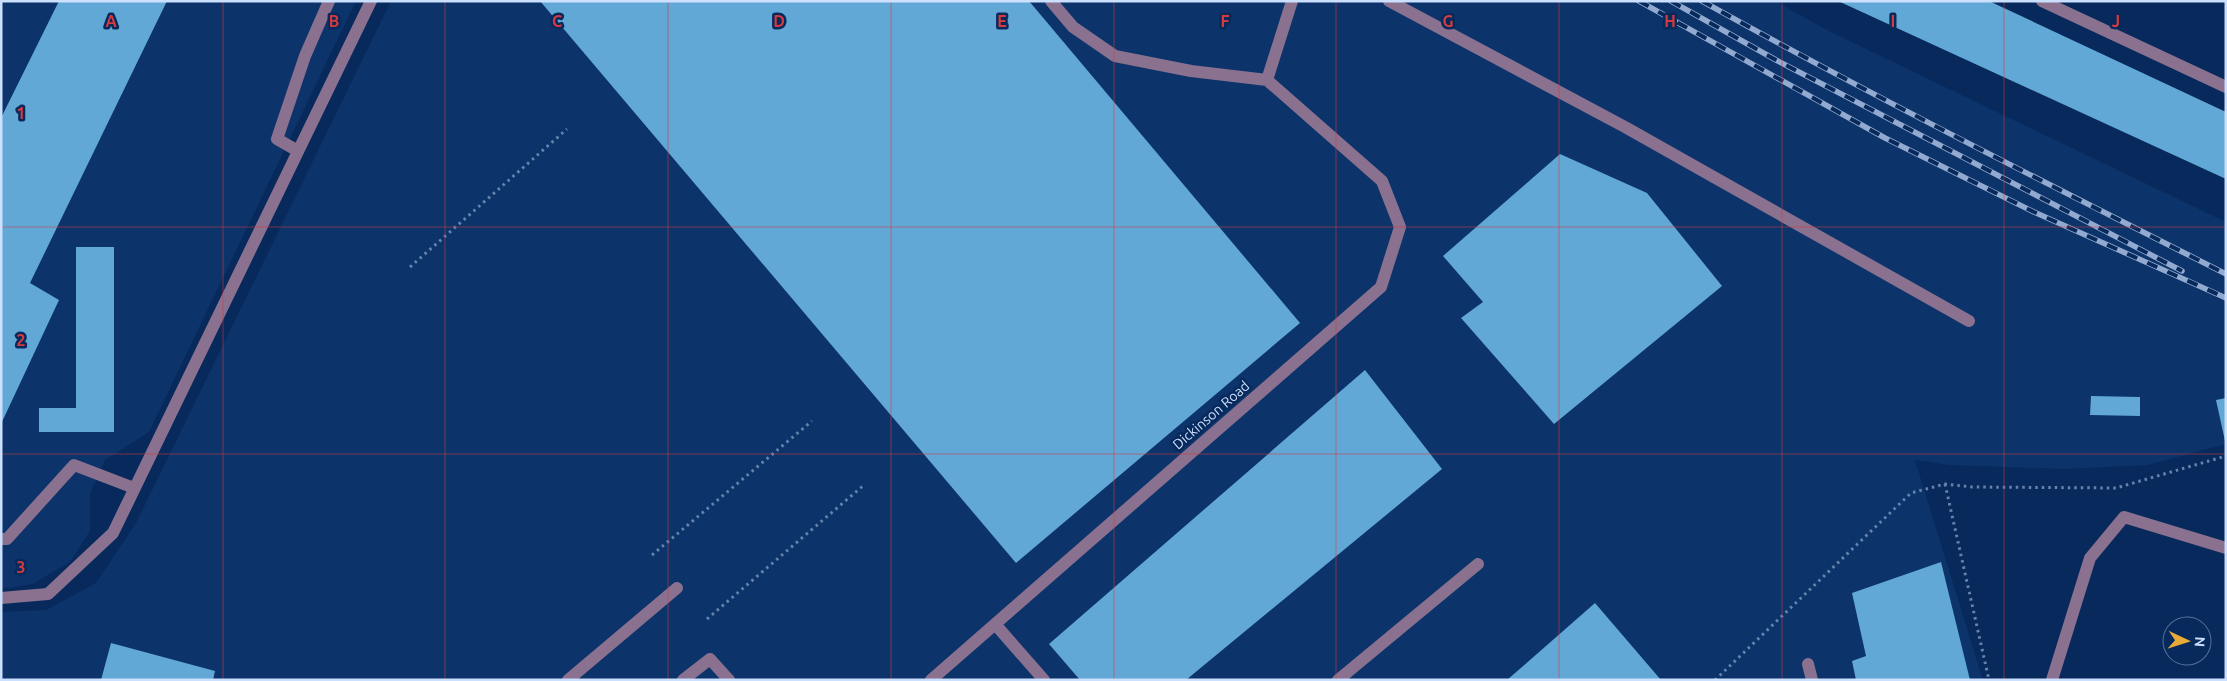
<svg xmlns="http://www.w3.org/2000/svg" width="2227" height="681" font-family="Ubuntu,sans-serif">
  <style>
    .built { fill: #0c336a }
    .building { fill: #62a8d6 }
    .lines { fill: none; stroke-linecap: round; stroke-linejoin: round }
    .path { stroke: #6783ac; stroke-width: 3; stroke-dasharray: 2.5 4; stroke-linecap: butt }
    .minor { stroke: #89718f; stroke-width: 12 }
    .rail-casing { stroke: #92aacf; stroke-width: 5.5 }
    .rail { stroke: #07295b; stroke-width: 4; stroke-dasharray: 11; stroke-linecap: butt }
    .grid { fill: none; stroke: #d53a3e; stroke-width: 1; stroke-opacity: 0.55 }
    .labels { text-anchor: middle; dominant-baseline: central; stroke-width: 5; stroke-linejoin: round; paint-order: stroke }
    .street-label { font-size: 14px; fill: #cbdfff; stroke: #07295b }
    .grid-label { font-size: 16px; text-anchor: middle; font-weight: bold; fill: #d53a3e; stroke: #07295b; stroke-width: 5; stroke-linejoin: round; paint-order: stroke }
  </style>
  <rect width="100%" height="100%" fill="#07295b"/>
  <path class="built" d="M1,1H356L149,432L105,460L90,494V531L70,562L33,584L1,589Z
    M391,1H1775L1829,31L2226,222V444L2148,465L2065,469L1949,465L1915,460L1983,680H1V612L46,610L96,583L136,523Z"/>
  <path class="building" d="M59,1H167L30,283L59,300L1,424V118Z
    M540,1H1029L1300,323L1016,563Z
    M1838,1H1989L2226,112V179Z
    M1560,154L1647,193L1722,286L1554,424L1461,318L1483,302L1443,256Z
    M76,247H114V432H39V408H76Z
    M1365,370L1442,469L1186,680H1080L1049,644Z
    M2091,396L2140,397V416L2090,415Z
    M2226,398V441H2225L2216,400Z
    M1941,562L1970,680H1856L1852,661L1866,656L1852,593Z
    M1595,603L1661,680H1507Z
    M111,643L215,671L213,680H101Z"/>
  <g class="lines">
    <path class="path" d="M410,267L567,129
      M1945,484L1989,680
      M652,555L812,421
      M707,619L864,485
      M1715,680L1911,493L1945,484L1972,487L2116,488L2226,456"/>
    <path class="minor" d="M1389,1L1625,127L1969,321
      M2042,1L2226,87
      M1267,80L1292,1
      M298,151L277,139L305,56L329,1
      M1,539H7L74,465L134,488
      M1,598L48,594L113,533L371,1
      M995,624L1044,680
      M1808,664L1812,680
      M568,680L677,588
      M683,680L710,659L729,680
      M931,680L1381,287L1400,227L1382,181L1267,80L1191,71L1115,56L1073,27L1051,1
      M1338,680L1478,564
      M2052,680L2090,558L2124,517L2226,548"/>
    <defs>
      <path id="rail" d="M1639,1L1885,138L2034,212L2226,298
        M1671,1L1776,60L2182,271
        M1702,1C1874,97 2050,185 2226,274"/>
    </defs>
    <use href="#rail" class="rail-casing"/>
    <use href="#rail" class="rail"/>
  </g>
  <path class="grid" d="M223,1V680M445,1V680M668,1V680M891,1V680M1114,1V680M1336,1V680M1559,1V680M1782,1V680M2004,1V680M1,227H2226M1,454H2226"/>
  <g class="labels">
    <g class="street-label">
      <text transform="translate(1211 415) rotate(-41)">Dickinson Road</text>
    </g>
  </g>
  <g class="grid-label">
    <text x="111" y="27">A</text>
    <text x="334" y="27">B</text>
    <text x="557" y="27">C</text>
    <text x="779" y="27">D</text>
    <text x="1002" y="27">E</text>
    <text x="1225" y="27">F</text>
    <text x="1448" y="27">G</text>
    <text x="1670" y="27">H</text>
    <text x="1893" y="27">I</text>
    <text x="2116" y="27">J</text>
    <text x="21" y="119">1</text>
    <text x="21" y="346">2</text>
    <text x="21" y="573">3</text>
  </g>
  <rect width="2227" height="681" fill="none" stroke="#cbdfff" stroke-width="5"/>
  <g transform="translate(2187 641) rotate(94)"><circle r="24" fill="#07295b" stroke="#55729d"/>
  <path d="M0-4L9 19L0 12L-9 19Z" fill="#e8ab37"/>
  <text y="-8" font-size="14" font-weight="bold" text-anchor="middle" fill="#cbdfff">N</text>
  </g>
</svg>
